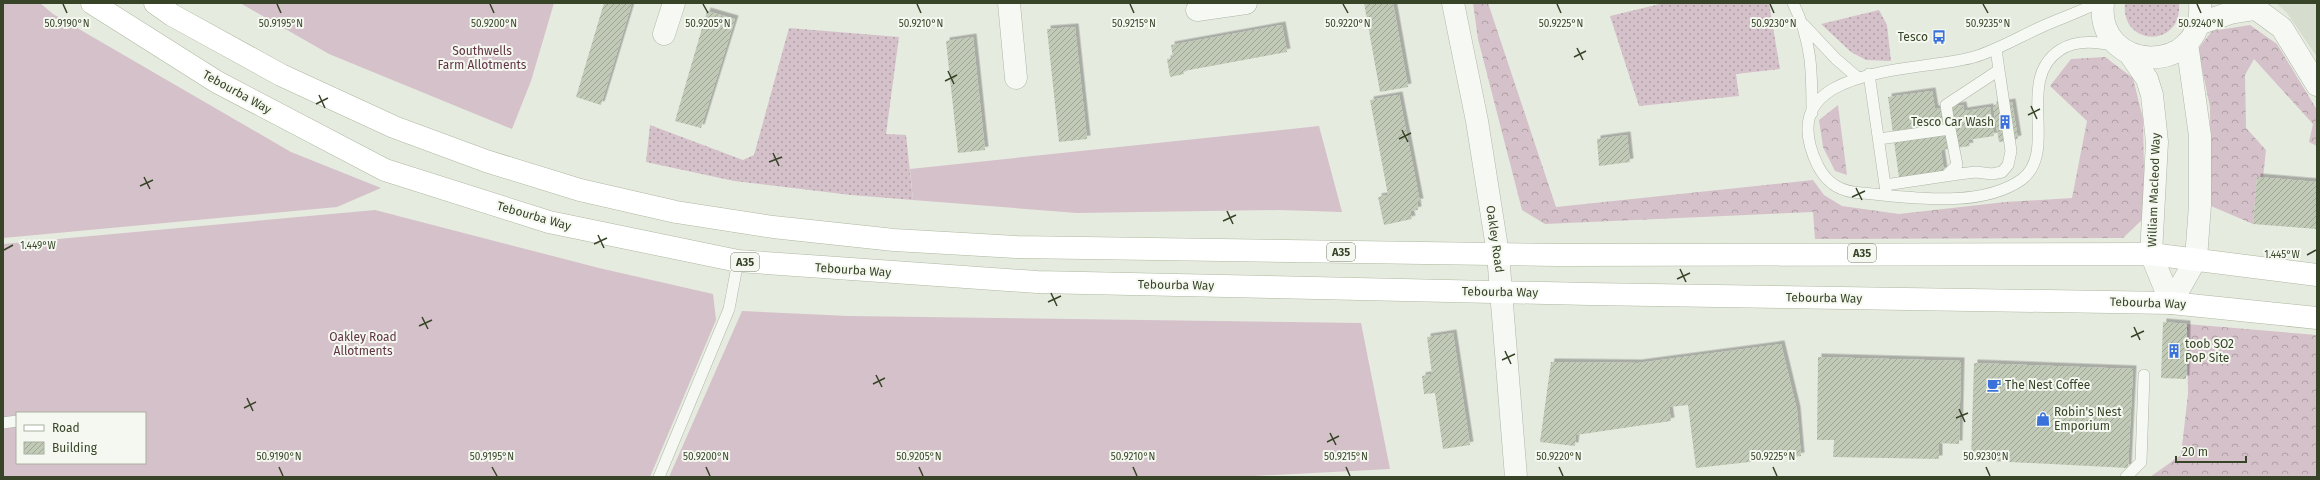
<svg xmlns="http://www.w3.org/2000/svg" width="2320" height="480" font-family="'Fira Sans',sans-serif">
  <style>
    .built { fill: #d6ddce }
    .grass { fill: url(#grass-dots) }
    .forest { fill: url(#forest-crowns) }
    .garden { fill: #d5c1ca; fill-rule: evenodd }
    .building { fill: url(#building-hatch); filter: url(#shadow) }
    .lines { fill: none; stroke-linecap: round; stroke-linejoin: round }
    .lane-casing { stroke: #aeb6a5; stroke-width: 12 }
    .street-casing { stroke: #aeb6a5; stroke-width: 23 }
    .primary-casing { stroke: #adb89e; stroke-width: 23 }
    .lane { stroke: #f6f8f4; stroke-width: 11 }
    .street { stroke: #f6f8f4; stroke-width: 22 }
    .primary { stroke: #fff; stroke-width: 22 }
    .ticks { fill: none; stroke: #374427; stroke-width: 1.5 }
    .labels { text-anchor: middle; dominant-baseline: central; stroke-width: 4; stroke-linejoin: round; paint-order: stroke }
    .shield { fill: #f5f8f0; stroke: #707a63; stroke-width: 1 }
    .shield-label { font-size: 11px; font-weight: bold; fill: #374427 }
    .poi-label { font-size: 12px; fill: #374427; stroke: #f5f8f0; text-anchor: start }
    .park-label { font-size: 12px; fill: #613344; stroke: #f5f8f0 }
    .street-label { font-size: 12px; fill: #374427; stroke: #f5f8f0 }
    .ticks-label { font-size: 10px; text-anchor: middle; fill: #374427; stroke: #f5f8f0; stroke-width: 4; stroke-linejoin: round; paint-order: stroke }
  </style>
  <defs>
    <pattern id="grass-dots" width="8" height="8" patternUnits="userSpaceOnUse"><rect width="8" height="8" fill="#d5c1ca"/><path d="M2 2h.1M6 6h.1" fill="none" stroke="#ae9ea4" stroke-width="1.8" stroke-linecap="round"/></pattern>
    <pattern id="forest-crowns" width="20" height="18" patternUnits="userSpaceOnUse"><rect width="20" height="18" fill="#d5c1ca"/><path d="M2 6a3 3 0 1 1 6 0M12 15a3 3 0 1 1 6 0" fill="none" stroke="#ae9ea4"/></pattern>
    <pattern id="building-hatch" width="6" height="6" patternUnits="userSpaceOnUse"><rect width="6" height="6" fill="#c1c9b7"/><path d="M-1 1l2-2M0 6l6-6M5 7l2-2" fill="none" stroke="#9ea595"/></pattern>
    <filter id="shadow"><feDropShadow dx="3.5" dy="-3.5" stdDeviation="0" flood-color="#0004"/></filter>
  </defs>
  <rect width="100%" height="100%" fill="#e6ebe0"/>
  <path class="built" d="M2276,3H2317V57L2287,13Z"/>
  <path class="grass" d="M1664,3H1769L1780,69L1736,74L1739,96L1639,106L1610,16Z
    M2125,3H2179C2183,49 2120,47 2125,3Z
    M1879,10L1887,25L1891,61L1866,60L1851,52L1821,24Z
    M789,28L899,37L886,134L906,135L913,200L851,195L734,181L646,162L650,125L743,160L754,155Z"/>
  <path class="forest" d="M1473,3H1488L1556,207L1813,180L1824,195L1842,206L1899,214L2005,202L2072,198L2087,121L2050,86L2071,59L2105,57L2133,78L2143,119L2145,217L2123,238L1815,239L1813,212L1545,224L1522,210L1478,39Z
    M2250,25L2277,44L2317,110V146L2309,142L2313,124L2254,59L2245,75L2246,128L2266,150L2263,178L2257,177L2253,224L2211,206L2210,107L2198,49L2212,31Z
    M1838,105L1847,175L1835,171L1823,147L1819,120Z
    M2187,324L2317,335V477H2150L2181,455L2188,394Z"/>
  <path class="garden" d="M3,3H40L53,14L291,152L381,188L337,207L3,238Z
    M240,3H554L531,81L512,129L329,54Z
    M1319,126L1342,212L1279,210L1077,213L913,200L910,169Z
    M375,210L599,268L713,294L716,320L650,477H3V244ZM17,413H145V463H17Z
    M742,311L849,316L1361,323L1390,469L1235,477H669Z"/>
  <path class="building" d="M604,3H632L601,105L576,97Z
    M1364,3H1393L1408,87L1380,92Z
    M707,11L735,19L701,128L675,121Z
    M1282,25L1287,52L1184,71L1182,62L1184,74L1170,77L1167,59L1173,58L1171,45Z
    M1075,27L1087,139L1059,142L1047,29Z
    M973,37L985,150L958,153L946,41Z
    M1932,91L1935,109L1963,105L1964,111L1990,107L1994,136L1968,140L1970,146L1941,150L1944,171L1899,178L1888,97Z
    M1399,95L1420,202H1417L1418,210L1410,211L1412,219L1384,225L1378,197L1388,195L1370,100Z
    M2012,102L2018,139L1999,142L1993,105Z
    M1627,135L1630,162L1599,166L1597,139Z
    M2257,177L2317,182V229L2253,224Z
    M2163,322L2187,324L2186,379L2161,378Z
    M1453,333L1470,445L1443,449L1435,393L1424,394L1422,376L1432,374L1427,337Z
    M1781,344L1797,410L1801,456L1696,468L1688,405L1669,407L1671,421L1576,435L1575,446L1540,442L1551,362L1638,363Z
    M1818,357L1961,361L1959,444L1939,443V459L1833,457L1834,440H1817Z
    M1974,363L2133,369L2128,468L1971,460Z"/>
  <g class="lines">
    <defs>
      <path id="lane" d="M1793,3C1812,41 1812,72 1812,113
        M2097,3C2078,13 2058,19 2039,28C2017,38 1997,50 1974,57C1918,73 1768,63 1818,166C1828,185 1842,192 1862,193C1910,197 1979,209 2021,180C2060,152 2014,80 2060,50C2077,39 2098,42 2117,46
        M1804,25L1836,59L1857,77
        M1869,74L1886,192
        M1879,139L1950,129L1946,105L1999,70L1996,49
        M1946,176L1957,165L1950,129
        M1885,185L1959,174L1976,172L1992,174L2002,172L2008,165L2011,151L1999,70
        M3,423L17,421
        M659,477L729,309L738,261
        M2126,477L2141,462L2144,375"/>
      <path id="street" d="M1009,3L1016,78
        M1453,3L1477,121L1498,254L1516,477
        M2103,3C2095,74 2206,77 2200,3
        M2248,3L2282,28L2317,85
        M1197,10L1246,3
        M2198,24L2230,13L2255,9
        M664,34L674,3
        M2129,53L2147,79L2152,95L2157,142L2151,254L2171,303
        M2171,303L2196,259L2200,205V136L2187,43"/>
      <path id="primary" d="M92,3L217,82L385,170L549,222L738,261L1037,282L1589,294L2171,303L2317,318
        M155,3L172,15L281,75L394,127L486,161L580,190L676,212L773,227L894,240L1016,247L1558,255L2151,254L2317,275"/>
    </defs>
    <use href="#lane" class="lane-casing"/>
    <use href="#street" class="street-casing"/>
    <use href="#primary" class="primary-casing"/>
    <use href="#lane" class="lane"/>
    <use href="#street" class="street"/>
    <use href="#primary" class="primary"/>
  </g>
  <path class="ticks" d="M63,4L67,13M277,4L281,13M490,4L494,13M703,4L708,13M917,4L921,13M1130,4L1134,13M1343,4L1348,13M1557,4L1561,13M1770,4L1774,13M1983,4L1988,13M2197,4L2201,13M1577,48L1583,60M1574,57L1586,51M948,71L954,84M945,81L957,75M319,95L325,108M316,104L328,98M2031,106L2037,119M2028,115L2040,109M1402,130L1408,142M1399,139L1411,133M773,153L779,166M769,162L782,157M144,177L150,189M140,186L153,180M1856,188L1862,200M1852,197L1865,191M1227,211L1233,224M1223,221L1236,215M598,235L604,248M594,244L607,238M4,250L13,245M2307,255L2316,250M1680,269L1686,282M1677,279L1690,273M1051,293L1057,306M1048,302L1061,296M422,317L428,329M419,326L432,320M2134,327L2140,340M2131,337L2144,331M1505,351L1511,364M1502,360L1515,354M876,375L882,387M873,384L885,378M247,398L253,411M244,408L256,402M1959,409L1965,422M1956,418L1968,413M1330,433L1336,445M1327,442L1339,436M279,467L283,476M492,467L497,476M706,467L710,476M919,467L923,476M1133,467L1137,476M1346,467L1350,476M1559,467L1563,476M1773,467L1777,476M1986,467L1990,476"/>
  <defs>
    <symbol id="bus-bare" viewBox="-9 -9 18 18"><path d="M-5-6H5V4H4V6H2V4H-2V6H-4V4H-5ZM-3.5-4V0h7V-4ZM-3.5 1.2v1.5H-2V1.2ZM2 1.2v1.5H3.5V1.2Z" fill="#3a71db" stroke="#f5f8f0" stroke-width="2.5" paint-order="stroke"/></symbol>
    <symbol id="building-bare" viewBox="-9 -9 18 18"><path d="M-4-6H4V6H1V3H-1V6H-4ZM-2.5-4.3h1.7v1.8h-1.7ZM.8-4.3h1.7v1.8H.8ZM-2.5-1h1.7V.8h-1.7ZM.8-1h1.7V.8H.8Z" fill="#3a71db" stroke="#f5f8f0" stroke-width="2.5" paint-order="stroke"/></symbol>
    <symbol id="cafe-bare" viewBox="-9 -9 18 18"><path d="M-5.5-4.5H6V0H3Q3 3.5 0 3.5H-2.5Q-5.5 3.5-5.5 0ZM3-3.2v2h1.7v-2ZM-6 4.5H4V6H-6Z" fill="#3a71db" stroke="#f5f8f0" stroke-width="2.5" paint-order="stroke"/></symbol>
    <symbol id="shop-bare" viewBox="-9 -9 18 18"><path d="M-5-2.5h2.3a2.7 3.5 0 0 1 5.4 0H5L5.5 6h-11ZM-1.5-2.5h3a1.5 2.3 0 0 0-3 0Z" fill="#3a71db" stroke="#f5f8f0" stroke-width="2.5" paint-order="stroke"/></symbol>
  </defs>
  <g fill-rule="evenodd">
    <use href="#bus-bare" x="1929" y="27" width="20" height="20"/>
    <use href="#building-bare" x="1995" y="112" width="20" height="20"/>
    <use href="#building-bare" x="2164" y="341" width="20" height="20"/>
    <use href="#cafe-bare" x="1984" y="375" width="20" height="20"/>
    <use href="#shop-bare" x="2033" y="409" width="20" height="20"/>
  </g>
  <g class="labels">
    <g class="shield">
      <rect x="1327" y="243" width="28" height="18" rx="3"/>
      <rect x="1848" y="244" width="28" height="18" rx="3"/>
      <rect x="731" y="253" width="28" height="18" rx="3"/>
    </g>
    <g class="shield-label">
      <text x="1341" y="252">A35</text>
      <text x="1862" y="253">A35</text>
      <text x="745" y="262">A35</text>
    </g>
    <g class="poi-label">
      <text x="1928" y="37" text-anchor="end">Tesco</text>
      <text x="1994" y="122" text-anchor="end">Tesco Car Wash</text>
      <text x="2185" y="344">toob SO2<tspan x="2185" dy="14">PoP Site</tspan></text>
      <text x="2005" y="385">The Nest Coffee</text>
      <text x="2054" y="412">Robin's Nest<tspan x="2054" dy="14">Emporium</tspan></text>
    </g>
    <g class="park-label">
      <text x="482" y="51">Southwells<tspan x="482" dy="14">Farm Allotments</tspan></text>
      <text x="363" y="337">Oakley Road<tspan x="363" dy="14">Allotments</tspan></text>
    </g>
    <g class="street-label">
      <text transform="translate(237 92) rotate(29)">Tebourba Way</text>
      <text transform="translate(2154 190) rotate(-88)">William Macleod Way</text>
      <text transform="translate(534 216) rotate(16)">Tebourba Way</text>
      <text transform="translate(1495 239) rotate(82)">Oakley Road</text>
      <text transform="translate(853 270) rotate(4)">Tebourba Way</text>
      <text transform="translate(1176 285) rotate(1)">Tebourba Way</text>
      <text transform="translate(1500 292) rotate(1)">Tebourba Way</text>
      <text transform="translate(1824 298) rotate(1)">Tebourba Way</text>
      <text transform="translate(2148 303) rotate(2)">Tebourba Way</text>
    </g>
  </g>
  <g class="ticks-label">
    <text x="67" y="27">50.9190°N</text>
    <text x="281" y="27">50.9195°N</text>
    <text x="494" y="27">50.9200°N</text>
    <text x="708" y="27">50.9205°N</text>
    <text x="1134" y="27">50.9215°N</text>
    <text x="1561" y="27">50.9225°N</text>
    <text x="1988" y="27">50.9235°N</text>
    <text x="2201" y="27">50.9240°N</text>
    <text x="921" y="27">50.9210°N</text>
    <text x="1348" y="27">50.9220°N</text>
    <text x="1774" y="27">50.9230°N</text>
    <text x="38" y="249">1.449°W</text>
    <text x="2282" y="258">1.445°W</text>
    <text x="279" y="460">50.9190°N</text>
    <text x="492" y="460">50.9195°N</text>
    <text x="706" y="460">50.9200°N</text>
    <text x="919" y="460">50.9205°N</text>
    <text x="1133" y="460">50.9210°N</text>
    <text x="1346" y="460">50.9215°N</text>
    <text x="1559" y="460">50.9220°N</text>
    <text x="1773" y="460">50.9225°N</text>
    <text x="1986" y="460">50.9230°N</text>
  </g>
  <rect width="2320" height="480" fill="none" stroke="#374427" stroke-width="8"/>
  <rect x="16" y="412" width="130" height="52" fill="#f5f8f0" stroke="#a9b0a0"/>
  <rect x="24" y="425" width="20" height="6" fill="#ffffff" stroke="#a9b0a0"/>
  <text x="52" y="432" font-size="12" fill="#374427">Road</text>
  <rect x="24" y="442" width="20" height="12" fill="url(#building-hatch)" stroke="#a9b0a0"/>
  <text x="52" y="452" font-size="12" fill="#374427">Building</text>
  <path d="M2176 456v6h70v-6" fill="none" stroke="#374427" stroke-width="2"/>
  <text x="2182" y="456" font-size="12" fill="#374427" stroke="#f5f8f0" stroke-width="3" paint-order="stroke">20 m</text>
</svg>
